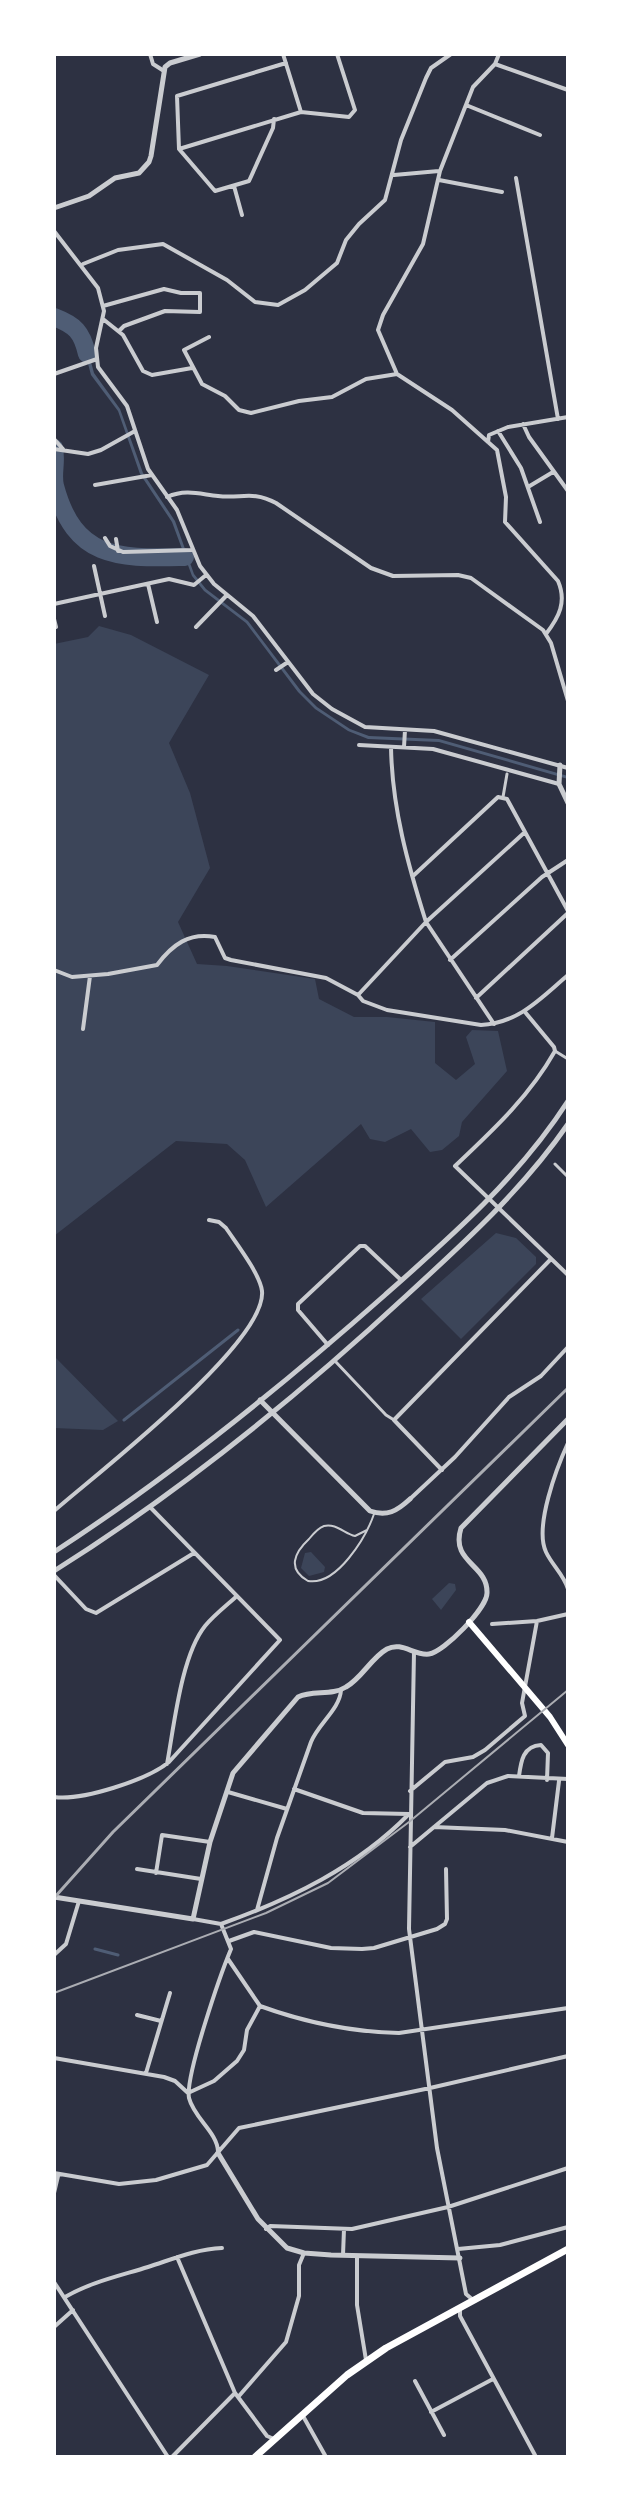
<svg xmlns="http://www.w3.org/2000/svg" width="622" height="2511" font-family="'IBM Plex Sans',sans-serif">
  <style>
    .green { fill: #3c4559 }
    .water { fill: #4f5d75 }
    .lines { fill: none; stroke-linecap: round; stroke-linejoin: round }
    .stream { stroke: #4f5d75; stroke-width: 3 }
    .river { stroke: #4f5d75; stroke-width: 18 }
    .service { stroke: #caccd0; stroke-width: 2 }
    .pedestrian { stroke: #caccd0; stroke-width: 3 }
    .minor { stroke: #caccd0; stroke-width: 4 }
    .tertiary { stroke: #caccd0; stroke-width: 5 }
    .secondary { stroke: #fff; stroke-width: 6 }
    .trunk { stroke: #fff; stroke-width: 7 }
    .tram { stroke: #abadb3; stroke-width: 2 }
    .rail { stroke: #abadb3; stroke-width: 3 }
  </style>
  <rect width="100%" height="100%" fill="#2d3142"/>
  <path class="green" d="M99,626L131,635L209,675L169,743L190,793L210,868L178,922L197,964L227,966L315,979L319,999L354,1017H387L435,1022V1063L456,1080L475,1064L466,1037L472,1030L498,1031L507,1071L462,1122L459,1136L442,1150L430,1152L411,1129L385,1142L370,1139L361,1124L266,1207L245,1160L227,1144L176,1141L54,1236V644L88,637Z
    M496,1233L516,1238L536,1257V1264L461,1339L421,1299Z
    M54,1356L118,1421L103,1430L54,1428Z
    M311,1552L325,1567L324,1572L309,1576L301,1568L305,1553Z
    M449,1583L455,1584L456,1590L441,1610L432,1599Z"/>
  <path class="water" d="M85,340L94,373L120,409L143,473L175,521L194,574L206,589L248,621L301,691L317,707L350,729L369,736L439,739L568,776V779L439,742L368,739L348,731L315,709L298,692L246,623L204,591L192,576L172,522L140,474L118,411L91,375L82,341Z"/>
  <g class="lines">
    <path class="stream" d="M124,1420L238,1330
      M95,1949L118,1955"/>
    <path class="river" d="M54,317C75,325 82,332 87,354
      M54,448C57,461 52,474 55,486C75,561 120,558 185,557"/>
    <path class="service" d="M367,1530L355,1536C345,1534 336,1523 324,1526C318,1528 313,1534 309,1539C294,1553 287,1569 308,1581C337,1586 366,1537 374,1514"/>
    <path class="pedestrian" d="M503,797L507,774
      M555,1051L568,1059
      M555,1164L568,1177
      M335,1361L386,1415L394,1420"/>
    <path class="minor" d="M150,54L153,64L164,71
      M283,54L301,112
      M371,54H378
      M499,54L495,64L473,87L440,171L423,244L383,315L378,330L397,374L452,410L497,450L506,497L505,522L558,581C567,602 559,617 546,634
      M495,64L568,90
      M466,105L540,135
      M274,119L273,128L249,181L215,191L179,149L177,96L286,63
      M179,149L301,112L349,117L355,110L337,54
      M394,175L439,171
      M516,178L558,419
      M439,180L502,192
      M234,186L242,215
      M54,231L98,288L104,311L96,348L98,367L127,406L148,469L177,510L200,566L214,584L253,616L313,694L332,709L365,727L434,731L568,768
      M83,264L118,250L163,244L227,280L255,302L278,305L305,290L337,263L346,240L359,224L385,200L401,140L426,78L431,68L451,54
      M103,306L164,289L181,293H200V312L165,311L124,326L119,331
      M103,319L123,335L143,371L152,375L192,368
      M209,337L184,350L202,384L225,396L239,410L251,413L299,401L332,397L366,379L397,374
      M54,374L97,359
      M523,424L529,437L568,491
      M498,431L521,468L540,522
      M54,439L63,449
      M488,442L489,435L508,427L568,417
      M54,449L88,454L101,450L135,431
      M95,485L152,475
      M528,487L553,472
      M167,497C186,489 199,494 218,496C241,499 252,490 276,503L371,568L393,576L458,575L471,578L543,630L551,643L568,701
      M105,538L110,546L123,552L192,550
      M116,539L118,551
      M94,566L105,616
      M148,584L157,622
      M54,604L169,579L194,585L206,575
      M54,619L56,627
      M196,627L227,595
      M276,670L288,662
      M359,745L433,749L559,784
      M404,747L405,730
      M413,876L498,797L507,799L568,911
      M450,960L542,877L568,860
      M54,970L72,977L108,974L157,965C172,945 189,932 215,937L225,958L231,960L326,978L358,995L426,922C408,865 392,808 391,747
      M358,995L363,1001L387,1010L481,1025C519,1023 541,998 568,975
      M476,998L568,913
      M525,1012L554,1047L555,1051C529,1097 493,1130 455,1166L568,1275
      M494,1024L426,922L525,832
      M83,1029L90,976
      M328,1345L298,1310V1304L360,1246H365L401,1280
      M568,1443C557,1467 534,1527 546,1552C552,1565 564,1575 568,1589
      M442,1470L394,1420L551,1259
      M410,1499L455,1457L509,1397L541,1376L568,1347
      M54,1511C95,1475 267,1343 262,1291C260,1274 236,1243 226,1228L219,1222L209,1220
      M54,1575L86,1609L96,1613L194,1553
      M492,1624L537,1621L568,1614
      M414,1652L409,1929L437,2148L466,2294L473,2300
      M167,1764C174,1727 181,1656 205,1626C214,1615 227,1605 237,1596
      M519,1776C521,1761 523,1746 541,1745L548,1753L547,1780
      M294,1789L363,1813L409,1814
      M410,1791L445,1762L473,1757L485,1750L525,1716L522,1703L537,1621
      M228,1792L287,1809
      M54,1797C82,1801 147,1780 169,1762L280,1640L150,1507
      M434,1827L505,1830L568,1842
      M552,1838L559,1781
      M410,1847L487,1783L508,1776L568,1779
      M137,1869L201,1879
      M156,1873L162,1835L210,1842
      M257,1910L277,1838L311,1742C318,1724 340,1709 341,1690
      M193,1919L221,1924L231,1949C221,1973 185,2076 189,2098C194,2118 217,2132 218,2151
      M221,1924C291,1899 357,1867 409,1814
      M229,1941L254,1932L331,1948L362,1949L374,1948L437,1929L445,1924L447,1919L446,1869
      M54,1955L66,1944L79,1901
      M228,1959L260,2006
      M137,2015L161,2021
      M54,2058L164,2077L175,2081L188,2093L214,2081L237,2061L244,2050L247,2030L260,2006C304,2022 353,2032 399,2033L568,2008
      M146,2073L170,1993
      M54,2173L119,2184L156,2180L207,2165L239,2128L430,2088L568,2056
      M54,2193L58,2176
      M266,2229L270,2226L352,2229L448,2207L568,2168
      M458,2249L500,2245L568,2227
      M343,2255L344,2229
      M357,2256V2305L366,2360
      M177,2257L235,2393L267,2436L274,2439
      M54,2282L168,2457
      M65,2297C91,2282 119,2276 148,2267C173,2259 196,2249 222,2248
      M460,2308V2316L536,2457
      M54,2327L73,2310
      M415,2381L444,2435
      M239,2396L286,2342L299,2296V2265L304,2253
      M431,2412L493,2379
      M303,2416L326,2457
      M172,2457L235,2393"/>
    <path class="tertiary" d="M54,208L89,196L115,178L139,173L149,162L151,156L165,67L170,63L200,54
      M560,765L559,784L568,803
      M260,1400L370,1511C387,1517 397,1511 410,1499
      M54,1552C171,1476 281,1387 385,1295C453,1235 519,1177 568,1101
      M54,1571C180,1492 298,1396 407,1295C465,1242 523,1189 568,1124
      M54,1897L193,1919L210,1842L233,1773L298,1697C313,1690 332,1696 346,1687C362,1678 371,1658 387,1649C402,1641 414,1656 429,1654C444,1652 487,1608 487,1593C488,1564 450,1563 461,1528L568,1419
      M218,2153L258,2219L287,2248L304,2253L331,2255L460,2258"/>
    <path class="secondary" d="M469,1622L550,1717L568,1745"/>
    <path class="trunk" d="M255,2457L347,2375L386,2348L568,2249"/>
    <path class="tram" d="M54,1993L266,1913L328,1883L409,1822L568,1690"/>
    <path class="rail" d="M54,1898L113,1832L568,1388"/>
  </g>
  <rect width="622" height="2511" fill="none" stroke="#ffffff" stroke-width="112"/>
</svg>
